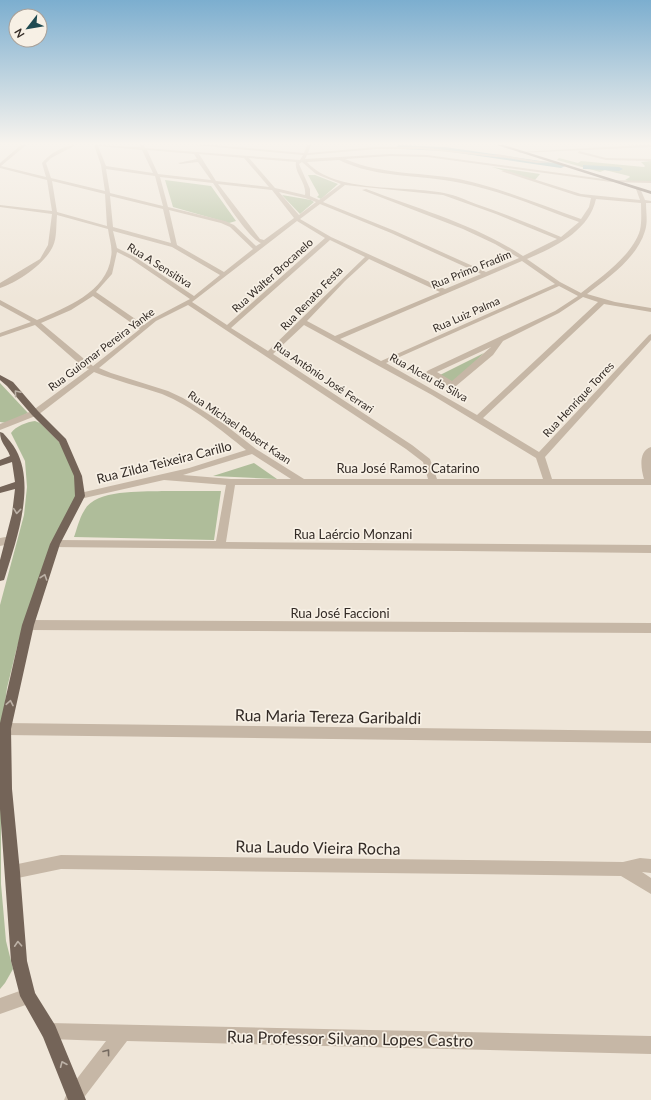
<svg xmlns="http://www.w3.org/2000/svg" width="651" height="1100" font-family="Lato,sans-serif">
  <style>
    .green { fill: #afbd9a }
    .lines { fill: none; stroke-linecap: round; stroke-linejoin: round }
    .river { fill: #7aa5aa; fill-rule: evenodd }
    .minor { fill: #c6b7a6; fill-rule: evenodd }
    .major { fill: #746458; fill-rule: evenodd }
    .oneway { stroke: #bcb1a6 }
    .oneway2 { stroke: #756a60 }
    .labels { text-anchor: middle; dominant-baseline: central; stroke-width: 3.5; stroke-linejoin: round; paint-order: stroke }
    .far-street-label { font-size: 11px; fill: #332b26; stroke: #f7f0e5 }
    .street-label { font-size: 13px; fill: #332b26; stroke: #f7f0e5 }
    .near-street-label { font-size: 16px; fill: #332b26; stroke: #f7f0e5 }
  </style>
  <rect width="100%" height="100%" fill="#efe6d9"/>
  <path class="green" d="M559,158L578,163L581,161L644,167L645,166L641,162L651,161V181H628L625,180L630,177L629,176L605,170L600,172L557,160Z
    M492,167L540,174L535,180Z
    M308,175H315L338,184L321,199L317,197L319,195Z
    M165,180L211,186L236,221L229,223L173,207Z
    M282,195L311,200L314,202L300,214Z
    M484,353L452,384L440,375Z
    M0,383L28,413L7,423L0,422Z
    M35,421L40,423L60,443L76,477L77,497L52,548L17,647L7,688L1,733V884L6,941L13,969L5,983L0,989V605L24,515L27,487L25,461L11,433C16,426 27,422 35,421Z
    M254,463L277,479L213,476Z
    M162,491H221L214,540L74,537C77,529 79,519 84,511C95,489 140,492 162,491Z"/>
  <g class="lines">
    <path class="river" d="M399,145L445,147L561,164L565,166L561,168L445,151L400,149L396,147Z
      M583,165L619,167L623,169L619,171L586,169H583Z"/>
    <path class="minor" d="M21,145H26L1,166L46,177L42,163C49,154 64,145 76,145L51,158L46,163L51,178L105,191L101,165L94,145L141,147L140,145H144L145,148L300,160L303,155L194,145H214L304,153L307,145H311L308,153L377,147H419L495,155L497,154L537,161L555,162L537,163L506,158L419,149H377L307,155L305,159L390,154L427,155L611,180L651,181V183L611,182L427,157L390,156L345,159C382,175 421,172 459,179C501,188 541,205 581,219L589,207L591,198L578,196L501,171L505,170L581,194L640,200L636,189L640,188L645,200L651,201V203H646C646,212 648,222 645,231C637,258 608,278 587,294L615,302L651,308V312L604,304L483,418L539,452L649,335L651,334V340L545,457L552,479H644C641,469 638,451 651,447V485H235L226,542L651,545V553L51,547L50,544L51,541L55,540L216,541L226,485L164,480L80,499L75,496L80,493L189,468L246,450C221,430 192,406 162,394C139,386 116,381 94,372L38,415L0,430V424L32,411L89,369L83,367L35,325L0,337V333L31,322L0,305V300L37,320C65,308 107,292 111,257C113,248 109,238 108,229L57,215C56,225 57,238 53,246C45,264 18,282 0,288V283L40,259L48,245L52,214L0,207V205L52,211L47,180L0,168V163ZM98,146L142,150L153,173L106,166ZM147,150L194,154L197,159L178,163L180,164L198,162L211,180L158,174ZM199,154L244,158L269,187L216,181ZM249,158L296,162C294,173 307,183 305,195L275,188ZM339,160C378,179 420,174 461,183C502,191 540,208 579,222L561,237C533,225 505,214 476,204C466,200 455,195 444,193C406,185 335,194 307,162ZM302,162L316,174L341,184L319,200L310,196V189L299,164ZM106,169L155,176L163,206L110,193ZM160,177L213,183C222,196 249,239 261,243L256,246L234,225L225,221L168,207ZM52,181L105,194L107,226L57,212ZM218,184L272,190L294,218L264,240L260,239ZM345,185L443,195L496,214L557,239L523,256C476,225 419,209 366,189L362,190L463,229L495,244L519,258L486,272L395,231L323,202ZM279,192L305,198L316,202L299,215ZM110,196L163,209L171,243L113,227ZM596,199L641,203C641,212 642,221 640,230C633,255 601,277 581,293L560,282L527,259C555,247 589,231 596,199ZM320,204L391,233L481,274L445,289L331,237L300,219ZM169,210L221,223L230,227L253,249L224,272L177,245ZM297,221L325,238L227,325L192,302ZM113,231L172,247L220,275L194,296L135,257L117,248ZM330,240L365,257L268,351L231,328ZM117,252L131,259L190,299L152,319L144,325L96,292L112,274ZM369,259L440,292L335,336L307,321L345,281ZM522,261L555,284L381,361L340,339ZM559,286L578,296L555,311L429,370L419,377L423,379L432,375L448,386H456L493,355L503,341L559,313L583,297L598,302L477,415L386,363ZM93,296L140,329L93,366L89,363L41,323L71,310ZM188,305L406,449L423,462L428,479H304L256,449L224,424L183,398L168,391L111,373L99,368L156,321ZM304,325L432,395L536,458L543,479H437L430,459L412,445L273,354ZM491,347L452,381L437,372ZM252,454L291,479H231L183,475Z
      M641,145H651V147L520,153L518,152Z
      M579,151L606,158L651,159V161L606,160L578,153Z
      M11,536L14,537L16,540L14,543L0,546V538Z
      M28,620L651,623V633L28,630L24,628L22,625L24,622Z
      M5,723L651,731V743L5,735L0,732L1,725Z
      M61,855L623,862L640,858L651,859V873L642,872L651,878V894L621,876L61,869L13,879L8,877L6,872L8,867L13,865Z
      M28,988L34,990L36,996L34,1002L0,1014V998Z
      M49,1023L651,1036V1054L127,1041L82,1100H64L69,1089L106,1041L49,1039L43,1037L41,1031L43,1025Z"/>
    <path class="major" d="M497,145H504L651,191V194Z
      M0,375L13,382L38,411L66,439L82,476L85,496L60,544L34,625L11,729L12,789L20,872L27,961L35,993L55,1025L86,1100H68L43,1037L20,996L11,961L0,809V723L22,625L50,544L75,496L74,476L59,442L32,415L7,386L0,380Z
      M0,432L3,433C8,439 13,444 16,450C36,486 16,541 5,577L4,580L0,581V560L12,514L15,489L0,493V487L15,482L12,462L0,466V460L10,456C7,447 0,443 0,432Z"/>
  </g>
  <defs><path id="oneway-chevron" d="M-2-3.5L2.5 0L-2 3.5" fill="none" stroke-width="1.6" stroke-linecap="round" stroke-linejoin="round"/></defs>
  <g class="oneway">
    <use href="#oneway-chevron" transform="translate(17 393) rotate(-130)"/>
    <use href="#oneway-chevron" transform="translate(17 511) rotate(96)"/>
    <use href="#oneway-chevron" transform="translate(44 577) rotate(-71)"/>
    <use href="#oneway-chevron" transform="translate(10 703) rotate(-79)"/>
    <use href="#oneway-chevron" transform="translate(18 944) rotate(-93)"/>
    <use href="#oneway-chevron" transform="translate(63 1064) rotate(-113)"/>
  </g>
  <use class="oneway2" href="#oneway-chevron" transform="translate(107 1052) rotate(-53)"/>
  <linearGradient id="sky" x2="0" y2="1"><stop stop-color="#7caecf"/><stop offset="0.48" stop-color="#f8f4ee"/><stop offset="1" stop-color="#f8f4ee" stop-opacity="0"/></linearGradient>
  <rect width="651" height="299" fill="url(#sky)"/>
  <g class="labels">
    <g class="far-street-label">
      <text transform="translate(160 265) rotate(32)">Rua A Sensitiva</text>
      <text transform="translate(471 269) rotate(-22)">Rua Primo Fradim</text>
      <text transform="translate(272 275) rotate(-42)">Rua Walter Brocanelo</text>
      <text transform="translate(311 298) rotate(-46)">Rua Renato Festa</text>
      <text transform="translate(466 314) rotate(-24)">Rua Luiz Palma</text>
      <text transform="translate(101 349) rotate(-37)">Rua Guiomar Pereira Yanke</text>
      <text transform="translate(324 377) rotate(34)">Rua Antônio José Ferrari</text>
      <text transform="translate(429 377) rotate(29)">Rua Alceu da Silva</text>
      <text transform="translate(578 399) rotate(-47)">Rua Henrique Torres</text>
      <text transform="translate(240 427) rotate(34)">Rua Michael Robert Kaan</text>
    </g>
    <g class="street-label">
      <text transform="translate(164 462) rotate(-14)">Rua Zilda Teixeira Carillo</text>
      <text x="408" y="468">Rua José Ramos Catarino</text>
      <text x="353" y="534">Rua Laércio Monzani</text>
      <text x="340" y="613">Rua José Faccioni</text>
    </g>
    <g class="near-street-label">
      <text transform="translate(328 716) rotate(1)">Rua Maria Tereza Garibaldi</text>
      <text transform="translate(318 847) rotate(1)">Rua Laudo Vieira Rocha</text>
      <text transform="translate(350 1038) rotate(1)">Rua Professor Silvano Lopes Castro</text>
    </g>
  </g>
  <g transform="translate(28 28) rotate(239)"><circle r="19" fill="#f7f0e5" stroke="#a9a199"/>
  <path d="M0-3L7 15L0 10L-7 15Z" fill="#1f4a51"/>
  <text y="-6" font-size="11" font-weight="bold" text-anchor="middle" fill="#332b26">N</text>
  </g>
</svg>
